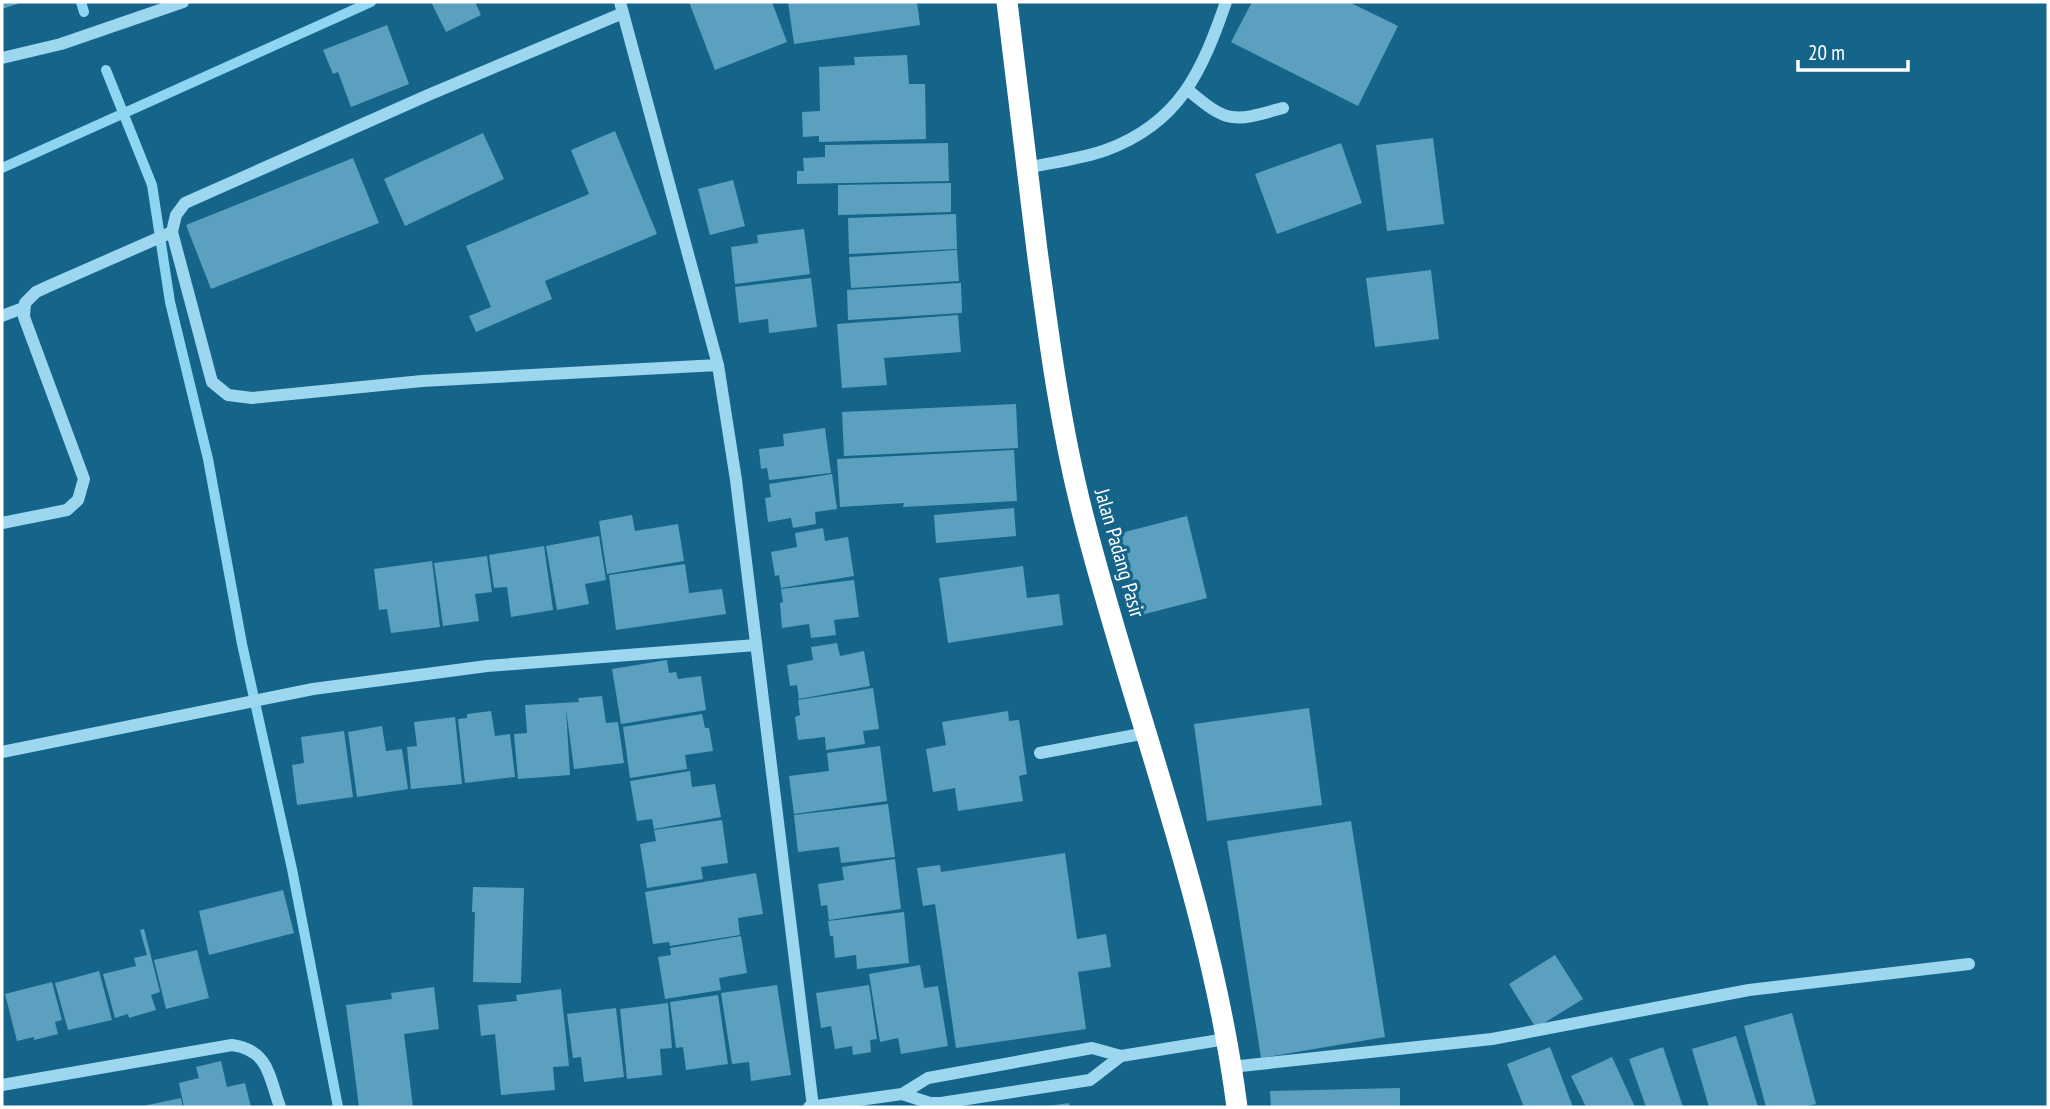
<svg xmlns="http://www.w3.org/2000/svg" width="2050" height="1109" font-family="'PT Sans Narrow',sans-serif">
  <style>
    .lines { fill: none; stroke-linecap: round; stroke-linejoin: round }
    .stream { stroke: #8ed5f2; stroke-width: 10 }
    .building { fill: #5ca0bf }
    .minor { stroke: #9cd6ef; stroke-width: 12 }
    .highway { stroke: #fff; stroke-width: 21 }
    .labels { text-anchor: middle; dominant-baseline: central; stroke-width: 7; stroke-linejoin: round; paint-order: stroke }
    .street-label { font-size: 21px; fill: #fff; stroke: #156489 }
  </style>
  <rect width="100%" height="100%" fill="#156489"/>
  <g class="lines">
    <path class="stream" d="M81,2L84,12
      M106,70L152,185L170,302L208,459L242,644L292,869L338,1107
      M2,168L371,2"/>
  </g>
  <path class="building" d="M2,2H23L2,9Z
    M431,2H475L481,15L446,32Z
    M689,2H772L787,42L715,70Z
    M788,2H917L920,25L794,44Z
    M1252,2H1349L1398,26L1358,106L1231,42Z
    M387,25L409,84L351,107L338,72L333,74L323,50Z
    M907,55L909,84H925L926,139L819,142V136L803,137L802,112L820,111L819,67L855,65L854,57Z
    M615,131L657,234L545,281L552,299L476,332L469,316L491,307L466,246L589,194L571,150Z
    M483,133L504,179L405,226L384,179Z
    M1433,138L1444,224L1387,231L1376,145Z
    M948,143L949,181L797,184V171H804L803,158L825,157V145Z
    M1341,143L1362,203L1277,234L1255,174Z
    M353,158L379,223L211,289L186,225Z
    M733,180L745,226L710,235L698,189Z
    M951,183V212L838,215V185Z
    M956,214L957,249L849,254L848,218Z
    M804,229L810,274L735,284L731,247L758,243L757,235Z
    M957,250L959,281L851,288L849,257Z
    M1431,270L1439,339L1375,347L1366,278Z
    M811,278L817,327L769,333L768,319L739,323L735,287Z
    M961,283L962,313L848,320L847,290Z
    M958,315L961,352L884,358L887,385L842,388L837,324Z
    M1016,404L1018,448L844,456L842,412Z
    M825,428L831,473L769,480L767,468L761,469L759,449L784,446L783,434Z
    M1014,450L1017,501L903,507L904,503L840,507L837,459Z
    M832,474L837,509L815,512L816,524L793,528L791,518L768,522L765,498L771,497L769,484Z
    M1014,508L1016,536L936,543L934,515Z
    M632,515L635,531L678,524L684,561L607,574L599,521Z
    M1187,516L1207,598L1137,616L1117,534Z
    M823,528L825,541L848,537L854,576L781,588L779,575L775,576L771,552L797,547L795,533Z
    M599,536L606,580L585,584L589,604L557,610L546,546Z
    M544,546L553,610L511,617L507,587L494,588L489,555Z
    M487,556L492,592L475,594L479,621L443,626L434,563Z
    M432,561L440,627L391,633L387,609L379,610L374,569Z
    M685,564L689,593L722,589L726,614L616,630L609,575Z
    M1023,566L1027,598L1059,594L1063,625L948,643L939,578Z
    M854,580L859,617L834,620L836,635L811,638L809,624L782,628L780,603L783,602L781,589Z
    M837,643L840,656L864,651L870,686L799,699L797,685L790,686L787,665L813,660L811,647Z
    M667,660L669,673L676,672L678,679L701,676L706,710L621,724L612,669Z
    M873,688L879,729L863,731L865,744L826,750L825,737L798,740L795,717L800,715L798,700Z
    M602,696L606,723L618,722L624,763L574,769L566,709L570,775L518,779L514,734L527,733L525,705L579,702L578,698Z
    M1309,708L1322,805L1207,821L1194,724Z
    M491,711L495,736L510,734L515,777L465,783L458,719L467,718V714Z
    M1008,711L1009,721L1019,720L1027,774L1019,776L1023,801L958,811L955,788L933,792L926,749L946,745L942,722Z
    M702,714L705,728H709L713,751L685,755L687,769L630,778L623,727Z
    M455,717L462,784L411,789L407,747L417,746L414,722Z
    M382,726L386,751L402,749L408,789L357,797L348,732Z
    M344,731L353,797L297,805L292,765L304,763L301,737Z
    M880,746L887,801L794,814L789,776L829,771L827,753Z
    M690,771L692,787L715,784L721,817L654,829L652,819L637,821L630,781Z
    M888,804L895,857L841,863L839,847L798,852L794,815Z
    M722,820L728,863L701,867L703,879L647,888L640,844L656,841L654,830Z
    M1351,821L1385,1037L1261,1058L1227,841Z
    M1065,853L1077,939L1106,934L1111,967L1078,972L1086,1029L956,1048L935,904L923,906L917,868L940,865L941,872Z
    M895,859L901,909L829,920L827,905L821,906L818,884L844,880L842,867Z
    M756,873L763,914L738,918L740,935L670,946L669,942L653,944L645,892Z
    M473,887L524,888L521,983L473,982L475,912H472Z
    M283,890L294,933L209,955L199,911Z
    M904,912L909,963L857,969L856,955L835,958L833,936H830L828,921Z
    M144,929L160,992L151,995L156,1010L129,1018L128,1014L115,1018L103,974L136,966L134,958L147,955L140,930Z
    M741,936L747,973L719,978L721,990L665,999L658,957L671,955L670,948Z
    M197,950L209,998L166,1009L154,960Z
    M1555,955L1583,999L1536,1028L1509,984Z
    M920,965L924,988L938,986L948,1046L901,1054L898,1038L880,1042L869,974Z
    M99,971L112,1020L68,1030L55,983Z
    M52,982L62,1020L55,1022L58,1034L34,1040V1037L17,1041L5,994Z
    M777,985L791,1075L751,1081L749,1062L732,1064L721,993Z
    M869,985L877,1039L870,1040L871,1052L853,1055L852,1046L835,1049L831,1026L821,1028L816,993Z
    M434,987L439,1029L404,1034L413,1107H359L346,1005L392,999L391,993Z
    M561,989L569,1066L553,1067L555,1090L501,1095L495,1034L481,1036L478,1005L517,1001L516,995Z
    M718,995L728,1064L686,1070L683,1047L676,1048L670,1002Z
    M668,1003L672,1048L660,1049L662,1075L627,1079L620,1009Z
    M616,1008L624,1077L584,1082L581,1057L573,1058L567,1014Z
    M1792,1013L1816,1104L1803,1107H1766L1744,1026Z
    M1736,1036L1758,1107H1709L1692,1049Z
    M1550,1047L1573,1107H1524L1507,1064Z
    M1663,1047L1683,1107H1646L1629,1059Z
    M1612,1057L1635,1107H1586L1571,1076Z
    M221,1061L227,1087L245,1083L251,1107H184L179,1083L199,1078L196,1067Z
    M1400,1088V1107H1271L1270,1091Z
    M181,1098L183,1107H143V1106Z
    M1069,1103L1070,1107H1048V1106Z"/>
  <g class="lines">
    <path class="minor" d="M620,2L718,365L736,480L813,1107
      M623,13L426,96L185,203L176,215L172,232L212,382L228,395L252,398L422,381L718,365
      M2,58L61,44L183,2
      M1188,90C1228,124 1233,122 1283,108
      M1027,168C1053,162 1081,159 1106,150C1180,123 1202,71 1226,2
      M2,316L23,308
      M2,523L67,510L78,500L84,479L24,317L25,303L36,292L49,286L172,232
      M2,752L313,689L487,666L756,645
      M1040,753L1146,733
      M1231,1067L1492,1039L1749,990L1969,964
      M2,1085L232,1045C269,1050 269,1077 280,1107
      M902,1094L930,1103H941L1090,1080L1121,1056
      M809,1107L902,1094L928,1078L1092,1048L1121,1056L1226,1039"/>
    <path class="highway" d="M1007,2C1017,85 1027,167 1037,250C1049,340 1061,431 1084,519C1134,715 1211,905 1237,1107"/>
  </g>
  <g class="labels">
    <g class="street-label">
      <text transform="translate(1120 553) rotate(74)">Jalan Padang Pasir</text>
    </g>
  </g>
  <rect width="2050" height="1109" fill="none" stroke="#ffffff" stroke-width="7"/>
  <path d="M1798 60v10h110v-10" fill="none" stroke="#ffffff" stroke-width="3.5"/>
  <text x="1808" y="60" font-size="21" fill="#ffffff" stroke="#156489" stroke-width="5" paint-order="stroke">20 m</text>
</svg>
